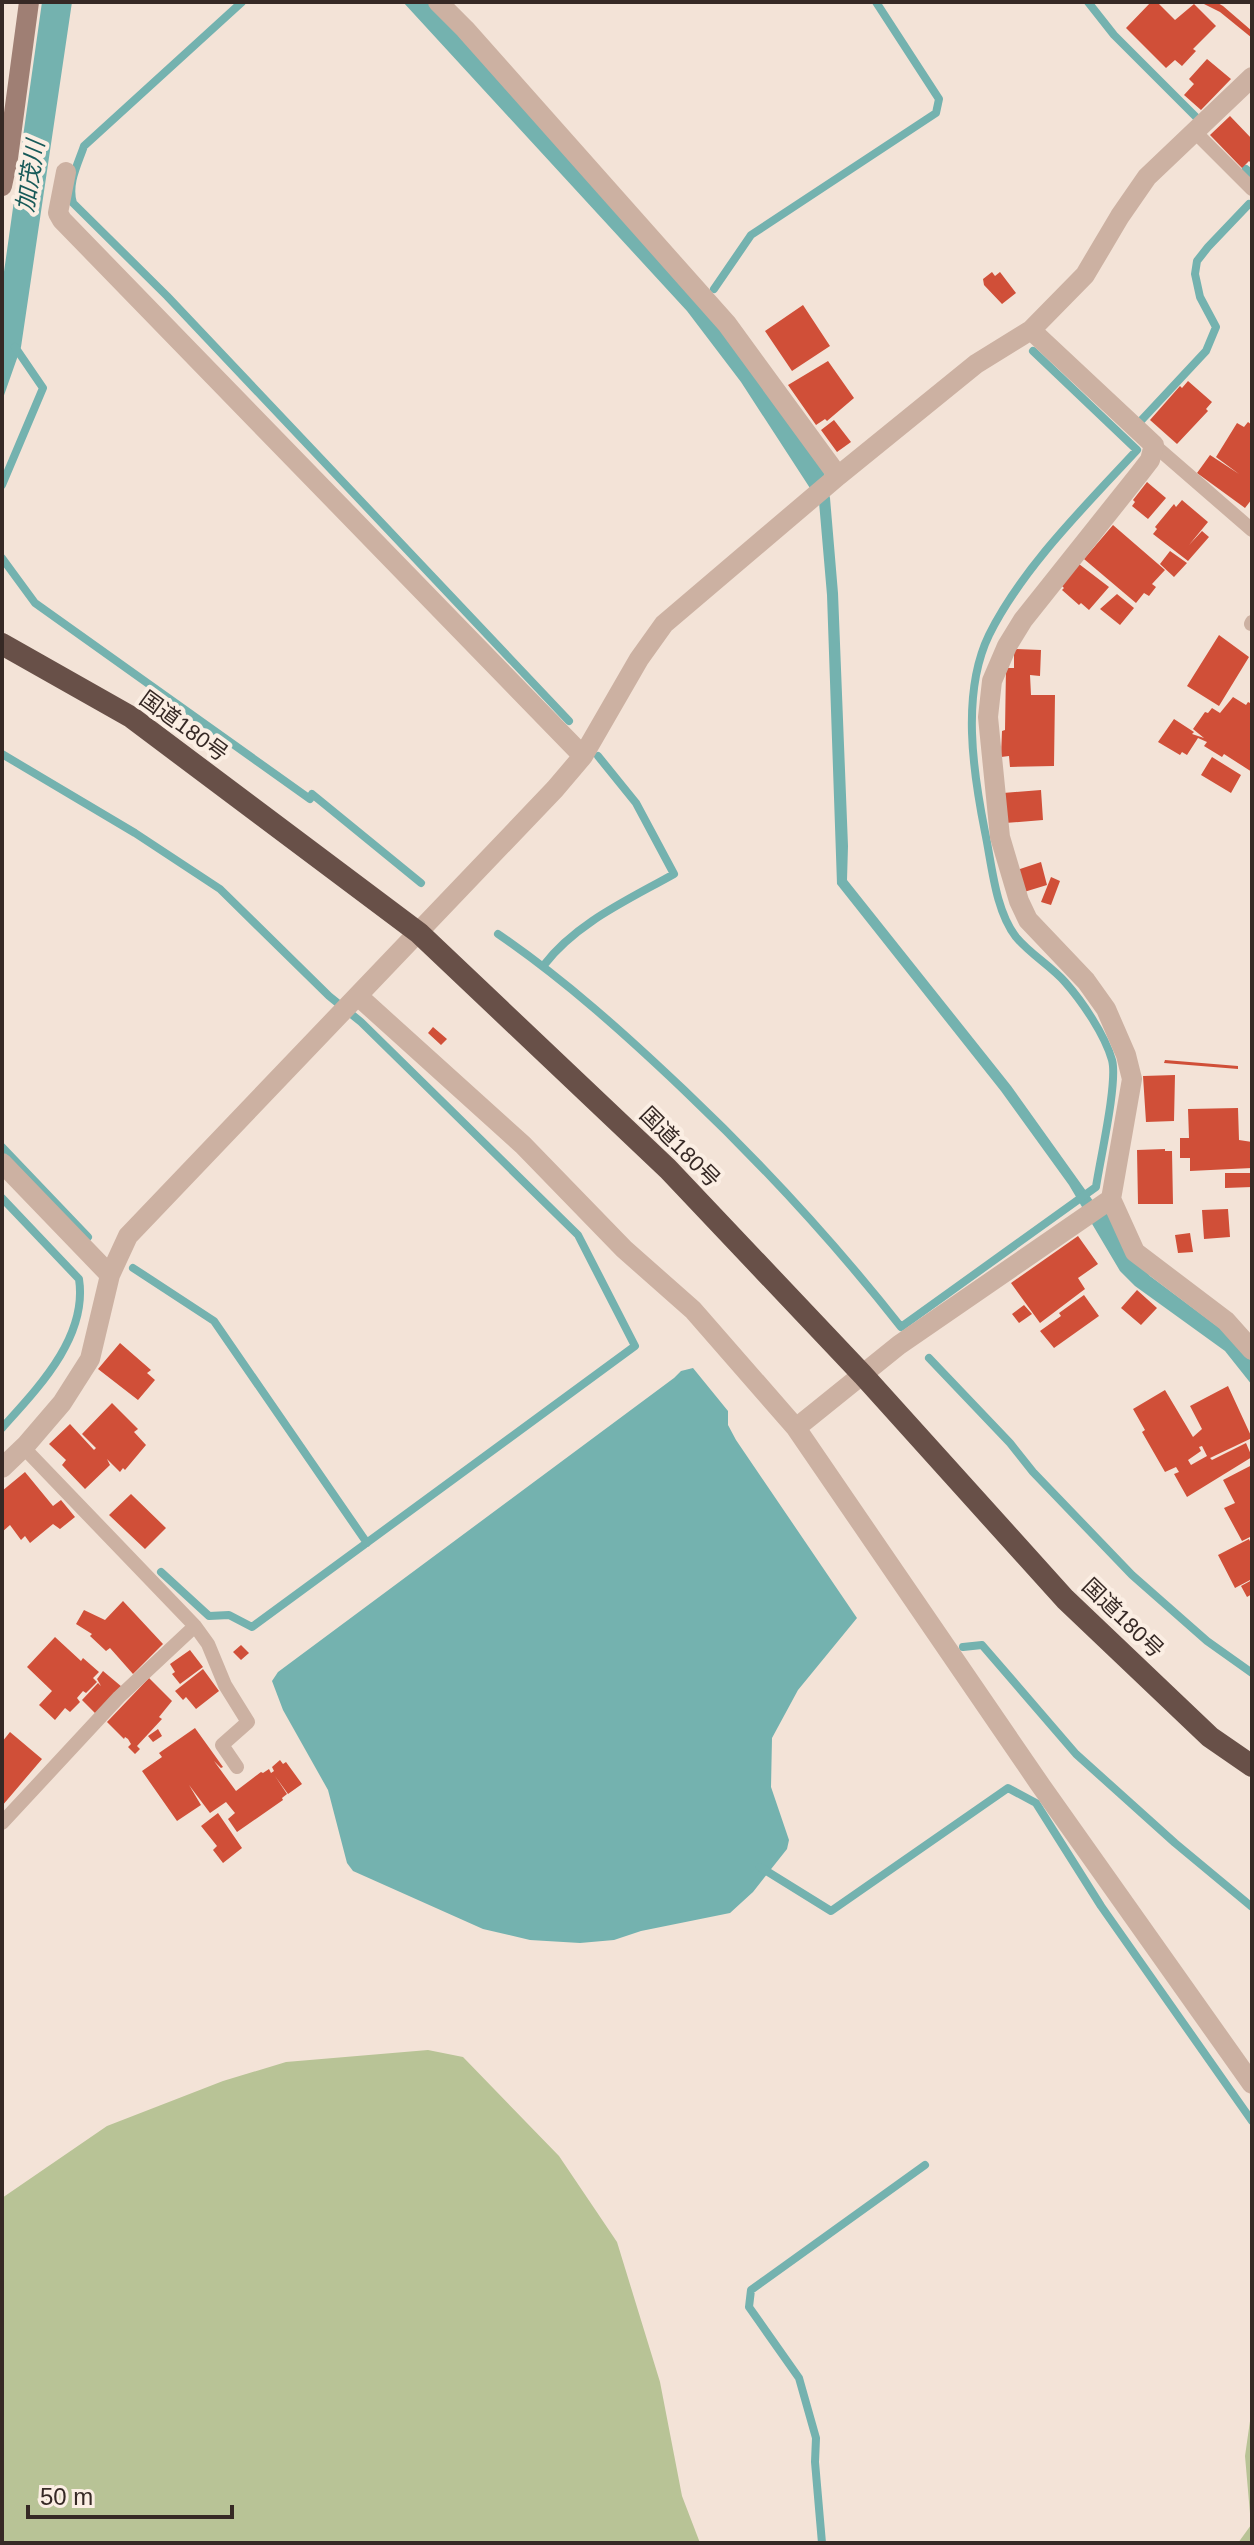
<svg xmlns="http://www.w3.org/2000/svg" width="1254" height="2545" font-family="Helvetica,'Noto Sans JP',sans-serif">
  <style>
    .green { fill: #b8c396 }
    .water { fill: #74b2af }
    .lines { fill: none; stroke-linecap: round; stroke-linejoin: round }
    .stream { stroke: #74b2af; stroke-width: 8 }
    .building { fill: #d04f38; fill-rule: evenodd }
    .service { stroke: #ccb1a2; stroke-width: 14 }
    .minor { stroke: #ccb1a2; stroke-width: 20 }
    .secondary { stroke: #9f7f74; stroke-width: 20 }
    .trunk { stroke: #685048; stroke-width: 22 }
    .labels { text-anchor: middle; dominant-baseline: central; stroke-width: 8; stroke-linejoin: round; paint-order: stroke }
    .street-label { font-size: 22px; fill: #362925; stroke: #fbeee3 }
    .water-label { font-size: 24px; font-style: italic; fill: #185a59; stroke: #fbeee3 }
  </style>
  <rect width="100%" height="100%" fill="#f3e3d7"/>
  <path class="green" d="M428,2050L463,2057L559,2156L617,2242L660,2382L682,2496L700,2543H2V2198L107,2126L223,2081L286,2062Z
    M1252,2407V2543H1238L1251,2525L1245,2456Z"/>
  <path class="water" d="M42,2H72L21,347L2,401V286Z
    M403,2H430L731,338L825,472L824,478L830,498L838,593L848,846L847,880L1011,1086L1096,1205L1109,1214L1126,1248L1150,1276L1229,1335L1252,1362V1385L1225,1351L1135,1286L1120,1271L1069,1185L1001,1091L837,884L827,595L819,502L741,382L687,311Z
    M693,1368L728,1411V1425L736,1440L857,1618L798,1690L772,1738L771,1787L789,1840L787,1849L753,1892L730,1913L641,1931L614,1940L580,1943L530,1940L483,1929L353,1871L347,1863L328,1790L283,1710L272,1681L278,1672L674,1378L681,1371Z"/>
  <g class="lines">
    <path class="stream" d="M242,2L84,146C78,164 67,184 73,203L167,296L569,721
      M1088,2L1114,35L1198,119
      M1246,169L1252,174
      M714,289L751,235L936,113L939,99L876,2
      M1136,426L1206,351L1216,327L1200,297L1195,274L1197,261L1208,247L1249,204
      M2,485L43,388L15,347
      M2,558L35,603L310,799L312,794L421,883
      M2,754L135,833L220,889L329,996L361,1022L578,1235L635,1346L252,1627L229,1615L209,1616L161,1572
      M498,934C565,980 625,1034 684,1090C762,1164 834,1242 901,1327L1096,1187C1100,1160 1118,1082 1112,1060C1105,1035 1082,1001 1065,982C1051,966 1030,954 1016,937C995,910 992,865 985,832C973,772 961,693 989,635C1022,568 1087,504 1137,450L1033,351
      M544,965C576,923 628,900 674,874L636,803L598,756
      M2,1147L88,1237
      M2,1198L79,1279C88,1337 38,1388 2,1428
      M133,1268L214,1321L367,1543
      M929,1358L1010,1443L1033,1472L1132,1575L1207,1641L1252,1673
      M963,1647L982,1645L1076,1754L1175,1843L1252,1907
      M760,1867L831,1911L1008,1788L1036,1803L1101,1906L1252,2121
      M822,2543L815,2462L816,2438L799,2378L749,2307L751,2290L925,2165"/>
  </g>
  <path class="building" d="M1151,2H1157L1175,20L1194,4L1216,26L1193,49L1196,51L1182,66L1175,60L1166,68L1126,28Z
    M1200,2H1216L1223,6L1252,31V38L1220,12Z
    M1207,59L1231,79L1201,110L1184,95L1194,84L1189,79Z
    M1230,116L1252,139V164L1249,161L1242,168L1210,135Z
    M992,272L995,276L1000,272L1016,293L1002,304L984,285L983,279Z
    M803,305L830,346L792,371L765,331Z
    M828,361L854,398L827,421L825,419L816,425L788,385Z
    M1188,381L1212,402L1206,409L1208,411L1177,444L1150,420L1180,386L1182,388Z
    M834,420L851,442L837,452L821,430Z
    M1248,422L1252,425V499L1245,508L1197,473L1210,455L1239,474L1216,457L1237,423L1244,427Z
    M1147,482L1166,498L1148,519L1132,506L1135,502L1133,500Z
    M1182,500L1208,522L1189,545L1202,531L1209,537L1188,561L1153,534L1157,529L1155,527L1174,504L1176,507Z
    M1113,525L1165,570L1152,584L1156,587L1149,596L1144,593L1136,603L1084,559Z
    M1170,551L1187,563L1174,577L1160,564Z
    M1079,564L1109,587L1089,610L1081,603L1079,605L1062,590L1064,588L1061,585Z
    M1117,594L1134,608L1120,625L1100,609Z
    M1219,635L1249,657L1219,706L1187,686Z
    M1014,649L1041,650L1040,676L1030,675L1031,695H1055L1054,766L1010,767L1009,756L1001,757L1002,731L1005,730L1006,668H1014Z
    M1233,697L1246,705L1248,702L1252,704V772L1224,754L1222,757L1204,746L1207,742L1198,738L1187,755L1182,752L1180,755L1158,742L1174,719L1194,732L1192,734L1204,738L1193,729L1205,712L1208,713L1212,708L1220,713Z
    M1212,757L1241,775L1231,793L1201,775Z
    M1041,790L1043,820L1005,823L1003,793Z
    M1041,862L1047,885L1024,892L1017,870Z
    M1051,877L1060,881L1051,905L1041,902Z
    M433,1027L447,1039L441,1045L428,1033Z
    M1165,1060L1238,1066V1069L1164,1063Z
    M1175,1075L1174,1121L1146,1122L1143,1076Z
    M1238,1108L1239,1140L1252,1142V1168L1190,1171V1158H1180V1138H1189L1188,1109Z
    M1165,1149V1151H1172L1173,1204H1138L1137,1150Z
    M1225,1173H1252V1187L1225,1188Z
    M1228,1209L1230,1237L1204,1239L1202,1210Z
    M1190,1233L1193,1252L1178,1253L1175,1235Z
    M1078,1236L1098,1264L1078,1278L1085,1289L1040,1323L1011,1283Z
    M1137,1290L1157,1308L1141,1325L1121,1308Z
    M1084,1295L1099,1316L1054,1348L1040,1331L1061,1316L1059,1313Z
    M1024,1305L1032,1314L1019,1323L1012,1314Z
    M120,1343L151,1370L147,1373L155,1380L138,1400L98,1369Z
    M1228,1386L1252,1438L1210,1458L1212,1460L1246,1443L1252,1457L1187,1497L1174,1474L1179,1472L1176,1467L1165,1472L1142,1432L1145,1430L1133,1409L1165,1390L1193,1437L1202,1429L1190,1406ZM1202,1446L1207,1456L1191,1465L1188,1460L1201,1451L1199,1447Z
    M112,1403L138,1429L134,1432L146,1445L125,1470L123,1468L120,1472L107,1459L110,1465L85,1489L62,1465L66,1460L49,1444L70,1424L94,1450L96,1448L82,1434Z
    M1252,1465V1536L1242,1541L1224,1508L1235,1503L1223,1480Z
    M25,1472L53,1506L61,1500L75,1517L60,1529L53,1524L30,1543L25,1536L21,1540L10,1525L2,1532V1491Z
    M131,1494L166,1528L145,1549L109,1515Z
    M1249,1539L1252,1546V1579L1235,1588L1218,1555Z
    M1252,1580V1594L1247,1597L1241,1586Z
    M123,1601L163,1644L133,1674L110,1648L106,1651L90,1636L92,1634L76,1624L84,1610L105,1620Z
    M55,1637L81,1661L83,1658L99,1672L93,1678L97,1682L86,1693L83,1691L77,1698L80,1702L70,1712L65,1708L55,1720L39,1705L52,1691L27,1667Z
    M241,1645L249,1653L241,1660L233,1652Z
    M190,1650L203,1667L180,1684L172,1674L175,1672L170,1664Z
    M203,1669L219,1691L196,1709L186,1697L183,1700L175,1691Z
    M103,1671L122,1687L96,1714L82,1700L98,1683L101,1686L97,1679Z
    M149,1678L172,1701L159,1717L162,1719L137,1746L140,1749L135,1754L128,1747L131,1744L128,1739L125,1737L124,1739L107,1722Z
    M195,1728L223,1767L221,1768L214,1761L236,1791L261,1772L263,1773L269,1769L271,1773L274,1771L272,1767L280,1760L283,1764L286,1762L302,1784L288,1794L275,1776L287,1794L282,1798L283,1800L237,1832L228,1819L235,1813L226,1802L210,1813L189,1785L201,1805L177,1821L142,1771L162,1757L159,1753Z
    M158,1729L162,1736L153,1742L148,1736Z
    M10,1732L42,1759L2,1806V1742Z
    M218,1813L242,1848L223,1863L213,1850L217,1846L201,1826Z"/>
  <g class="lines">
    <path class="service" d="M1195,132L1252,189
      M1154,445L1252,530
      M1251,624L1252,622
      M24,1448L195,1626L208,1644L225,1685L248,1722L222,1745L237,1767
      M2,1823L119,1697L195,1626"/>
    <path class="minor" d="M438,2L465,29L727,324L838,476
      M66,172L58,213L62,220L583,756
      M1031,330L1154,445L1150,460L1140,473L1023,620L1007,646L992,681L988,717L1000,837L1019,901L1028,920L1086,981L1106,1009L1126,1055L1132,1079L1111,1199L1135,1252L1226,1321L1252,1350
      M358,996L523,1145L624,1249L693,1310L796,1428
      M2,1163L110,1275
      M1111,1199L899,1345L796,1428L1039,1783L1252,2084
      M2,1468L26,1445L62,1403L90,1359L110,1275L128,1236L555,789L583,756L639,659L664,624L838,476L976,364L1031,330L1085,275L1120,216L1147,177L1252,77"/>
    <path class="secondary" d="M2,186L8,158L29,2"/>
    <path class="trunk" d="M2,644L131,717L419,933L668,1169L863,1375L1065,1599L1210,1737L1252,1766"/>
  </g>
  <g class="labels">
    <g class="street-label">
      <text transform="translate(184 726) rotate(36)">国道180号</text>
      <text transform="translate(680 1147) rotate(45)">国道180号</text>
      <text transform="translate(1123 1618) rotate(44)">国道180号</text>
    </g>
    <g class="water-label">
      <text transform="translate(30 176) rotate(-81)">加茂川</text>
    </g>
  </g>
  <rect width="1254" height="2545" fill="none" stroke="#362925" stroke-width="8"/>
  <path d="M28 2505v12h204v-12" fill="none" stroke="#362925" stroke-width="4"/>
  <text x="40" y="2505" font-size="24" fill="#362925" stroke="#fbeee3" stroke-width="6" paint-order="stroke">50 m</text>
</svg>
